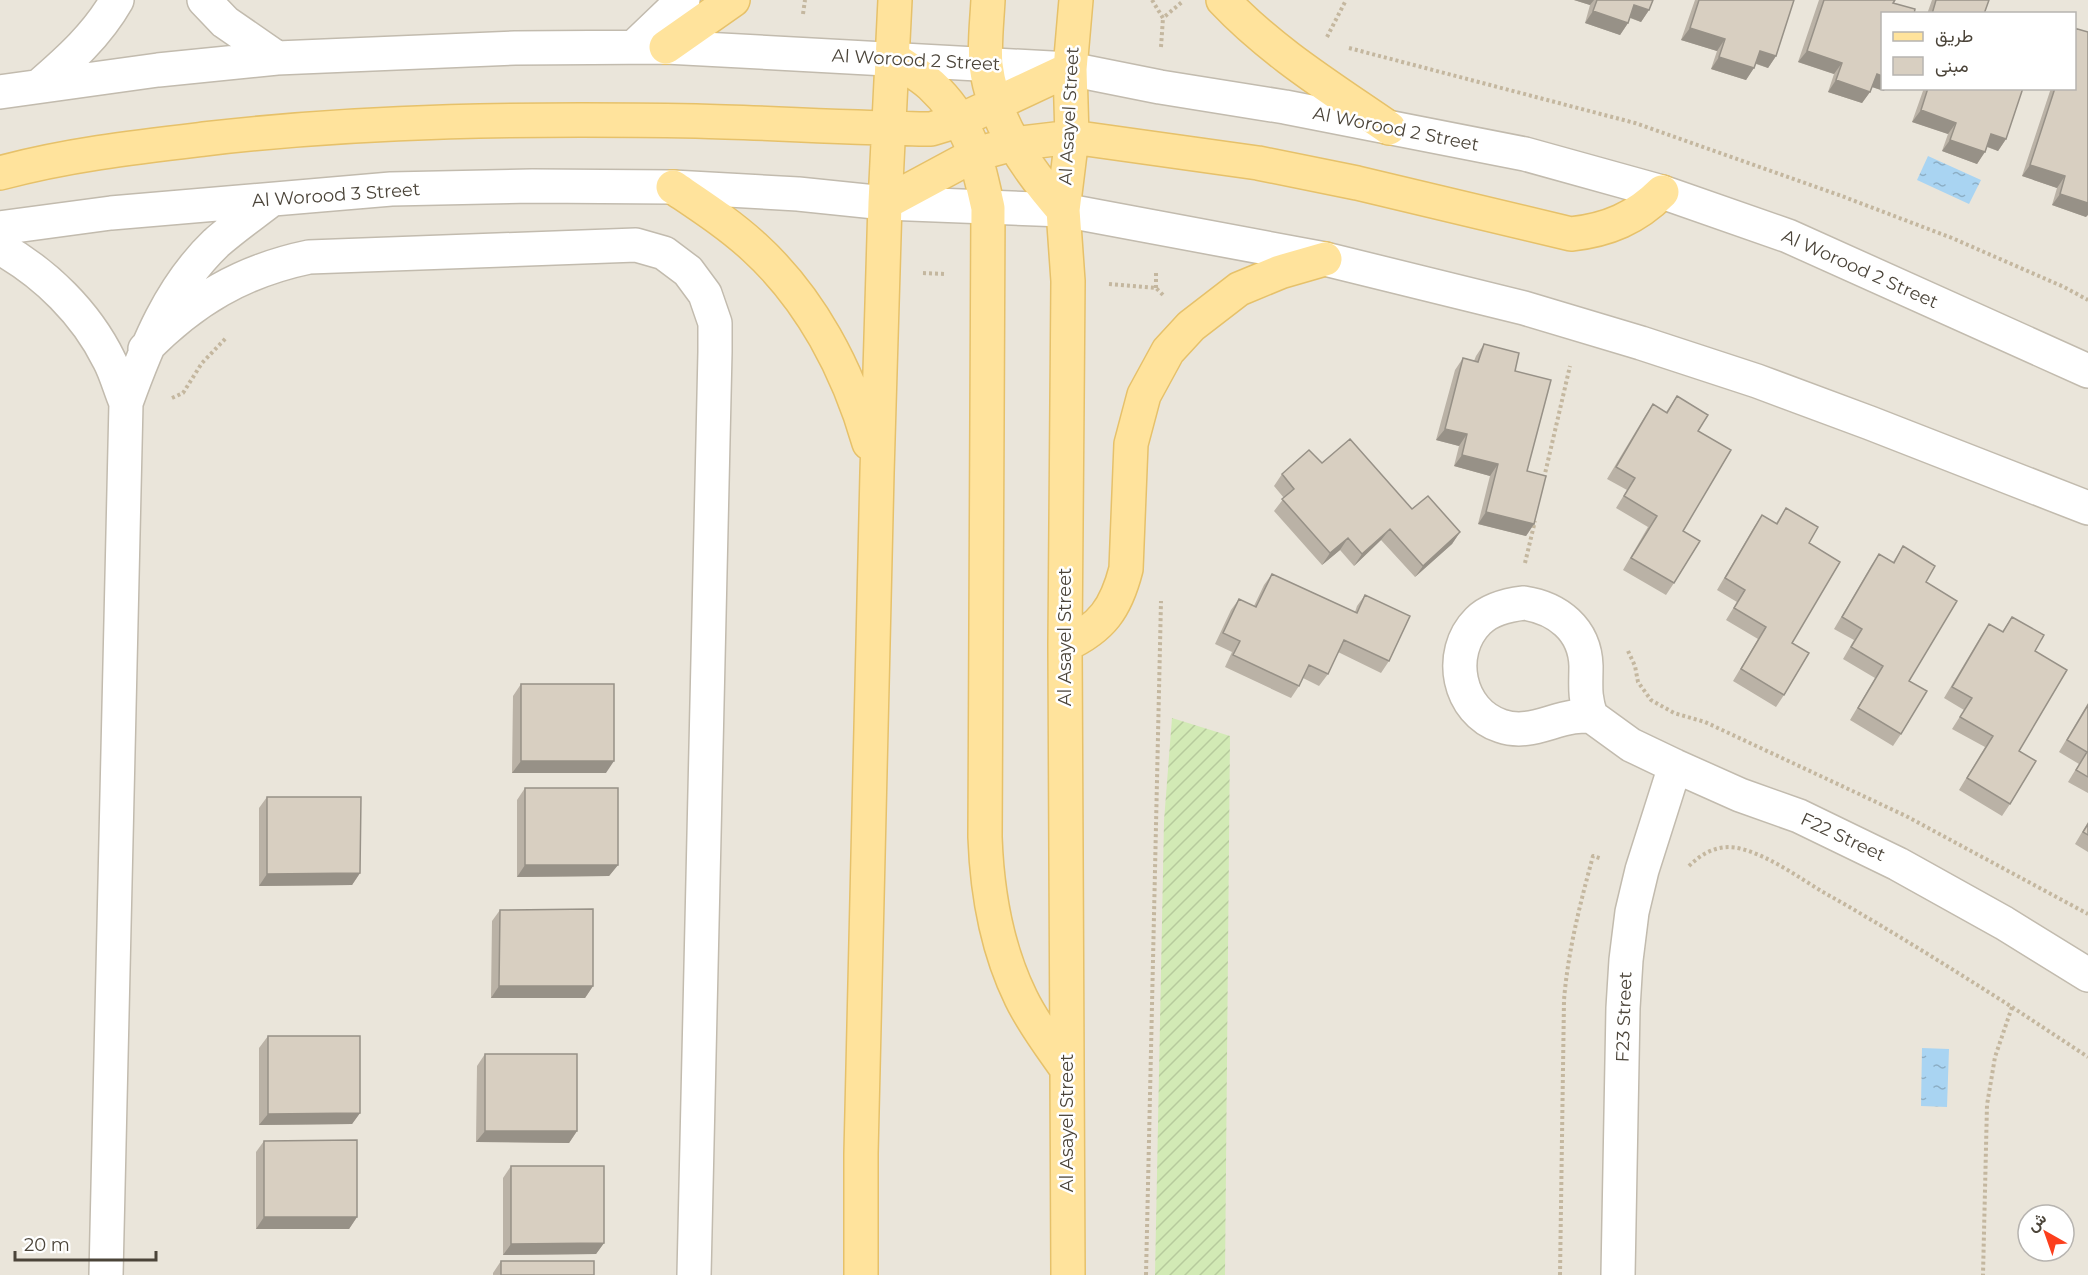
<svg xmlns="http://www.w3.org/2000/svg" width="2088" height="1275" font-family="Montserrat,Vazirmatn,sans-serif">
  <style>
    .residential { fill: #eae5da; fill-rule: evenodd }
    .garden { fill: url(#garden-furrows) }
    .water { fill: url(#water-ripples) }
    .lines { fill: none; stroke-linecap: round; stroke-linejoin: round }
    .minor-casing { stroke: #c2bbae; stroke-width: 36 }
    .major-casing { stroke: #e6c16a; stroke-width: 36 }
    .path { stroke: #c4b79f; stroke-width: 4; stroke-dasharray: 3 3; stroke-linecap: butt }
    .minor { stroke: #fff; stroke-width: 33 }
    .major { stroke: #ffe39c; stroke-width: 33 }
    .wall { fill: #bab2a6 }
    .shaded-wall { fill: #979187 }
    .building { fill: #d8cfc1; stroke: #979187; stroke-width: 1.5 }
    .labels { text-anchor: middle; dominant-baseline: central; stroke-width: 5; stroke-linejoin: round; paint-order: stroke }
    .street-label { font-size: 18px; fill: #4b4439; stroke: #fff }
  </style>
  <defs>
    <pattern id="garden-furrows" width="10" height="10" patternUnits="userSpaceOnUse" patternTransform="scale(1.5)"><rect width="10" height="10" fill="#d2eab5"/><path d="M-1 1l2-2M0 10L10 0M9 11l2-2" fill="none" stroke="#b6ca9c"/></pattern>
    <pattern id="water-ripples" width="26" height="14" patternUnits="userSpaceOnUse" patternTransform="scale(1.5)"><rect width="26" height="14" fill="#a9d4f2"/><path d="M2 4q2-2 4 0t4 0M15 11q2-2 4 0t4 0" fill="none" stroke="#8caec5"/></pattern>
  </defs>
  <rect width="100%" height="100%" fill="#f6f3ec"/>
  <path class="residential" d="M0,0H2088V1275H0ZM1882,14H2074V88H1882ZM2028,1215H2064V1251H2028Z"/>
  <path class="garden" d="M1172,718L1230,736L1225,1275H1155L1164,821Z"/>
  <path class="water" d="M1928,156L1981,180L1969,204L1917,180Z
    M1922,1048L1949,1049L1947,1107L1921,1106Z"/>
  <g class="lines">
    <defs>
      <path id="minor" d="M204,0L225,22L277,58
        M635,46L683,0
        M39,86C69,60 97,35 117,0
        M0,92L158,70L277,58L515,48L666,47L1070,69L1160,87L1285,107L1525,154L1662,192L1788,236L2088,371
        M0,228L111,213L391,189L532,186L673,187L798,194L885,203L1063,210L1325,259L1524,308L1641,343L1757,381L1870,423L2088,508
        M0,248C45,273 86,313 109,360C116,373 120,389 126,403
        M145,349C193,300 242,271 309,257L636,245L664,253L688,271L705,294L715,323V352L694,1275
        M1524,603C1557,608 1585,629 1586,666C1586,687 1584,695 1591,716C1585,716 1579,716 1573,717C1548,721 1527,735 1501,726C1458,712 1446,653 1478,621C1490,609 1507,605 1524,603Z
        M1591,716L1631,745L1675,766L1740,795L1799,816L1898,864L2004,923L2088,975
        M106,1275L126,403C147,345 170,287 216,243C233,228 253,214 271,200
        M1618,1275L1623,1008L1626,960L1632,912L1642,870L1675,766"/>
      <path id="major" d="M988,0C987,21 984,44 986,65C993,121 1027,169 1063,210
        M1223,0C1271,51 1331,88 1389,128
        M666,47L733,0
        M893,58C905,67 920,75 931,85C970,121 977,159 988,208L985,837C987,893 996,947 1021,998C1033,1023 1050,1045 1066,1068
        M0,173C66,155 136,147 204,139C367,120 532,118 696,121C774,123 853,128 931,129L961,120L1070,69
        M673,187C701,206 729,224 754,247C811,299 848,370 869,443
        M885,203L976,154L1013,144L1072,137L1258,163L1357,183L1571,234C1608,230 1636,218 1662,192
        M1065,645C1102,628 1116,608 1126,569L1131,444L1144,395L1168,351L1191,326L1239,289L1280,272L1325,259
        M861,1275V1154L877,473L885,203L895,0
        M1068,1275L1065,645L1068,281L1063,210L1072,137L1070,69L1076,0"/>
    </defs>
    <use href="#minor" class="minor-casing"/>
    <use href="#major" class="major-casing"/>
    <path class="path" d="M1152,0L1163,18L1182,2
      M803,14L805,0
      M1327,37L1346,0
      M1161,47L1163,18
      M1349,48L1635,123L1839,195L1952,238L2064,287L2088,300
      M923,273L946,274
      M1109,284L1156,288L1164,296
      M1156,288V271
      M172,398L183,393L202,363L226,338
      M1544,478L1570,366
      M1525,563L1535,521
      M1628,651L1635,666L1638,682L1651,700L1674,713L1705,722L1906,816L2088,914
      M1689,866C1703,852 1721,843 1742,849C1771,857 1798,877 1823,892C1887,928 1949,967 2012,1007L1995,1057L1987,1105L1983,1275
      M2012,1007L2088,1057
      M1146,1275L1161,601
      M1560,1275L1564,1000C1568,951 1580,904 1593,856L1602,859"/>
    <use href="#minor" class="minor"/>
    <use href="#major" class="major"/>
  </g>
  <path class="wall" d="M1574,0H1653L1649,10L1641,22L1630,18L1628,23L1620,35L1585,23L1590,5Z
    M1695,0H1794L1776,56L1768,68L1756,64L1746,80L1711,69L1717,51L1681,40Z
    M1819,0H1895L1884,91L1872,87L1870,92L1862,103L1828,92L1834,74L1798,62Z
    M1932,0H1989L1984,14H1927Z
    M1924,88H2023L2006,139L1998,151L1987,147L1977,164L1942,151L1948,134L1912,122Z
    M2051,88H2074L2086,217L2052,205L2057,188L2022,176Z
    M1484,344L1515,371L1534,524L1526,536L1478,524L1490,476L1454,466L1459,446L1436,440L1455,370L1463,358L1474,361L1476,356Z
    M1677,396L1698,431L1674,583L1666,595L1623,570L1648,527L1616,508L1627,490L1607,479L1645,416L1653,404L1666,412Z
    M1322,463L1412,509L1460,532L1452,544L1415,577L1381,540L1354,566L1340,550L1322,565L1274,511L1284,498L1274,486L1282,474Z
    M1786,508L1809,543L1784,695L1776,707L1733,681L1758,639L1726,620L1737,602L1717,590L1754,527L1762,515L1776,523Z
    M1903,546L1926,582L1901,734L1893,746L1850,720L1875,678L1843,659L1854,640L1834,629L1871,566L1879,554L1893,562Z
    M1272,574L1355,612L1357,606L1365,595L1389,661L1381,673L1338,652L1328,674L1319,686L1303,678L1299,686L1291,698L1225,667L1232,652L1215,644L1231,610L1239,599L1254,606L1264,585Z
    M2012,617L2035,651L2010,804L2002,816L1959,790L1985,747L1952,729L1964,710L1944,698L1981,636L1989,624L2002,632Z
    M521,684L606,773H512L513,696Z
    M2088,703V793L2068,782L2079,764L2059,752Z
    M525,788L618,865L609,876L517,877V800Z
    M267,797L360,873L352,885L259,886V808Z
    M2088,822V852L2075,844Z
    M500,910L593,986L585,998H491L492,921Z
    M268,1036L360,1113L352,1124L259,1125V1048Z
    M485,1054L577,1131L569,1143L476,1142L477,1066Z
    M264,1141L357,1217L349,1229H256V1152Z
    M511,1166L604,1243L596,1254L503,1255V1178Z
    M501,1261L594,1275H493V1273Z"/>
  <path class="shaded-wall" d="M1574,0H1594L1590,5Z
    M1634,5L1649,10L1641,22L1626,16Z
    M1593,11L1628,23L1620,35L1585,23Z
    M1690,28L1725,39L1717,51L1681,40Z
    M1760,51L1776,56L1768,68L1752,62Z
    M1807,51L1842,63L1834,74L1798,62Z
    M1719,57L1754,68L1746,80L1711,69Z
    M1877,74L1882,76V88H1886L1884,91L1869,86Z
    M1836,80L1870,92L1862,103L1828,92Z
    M1921,110L1956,123L1948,134L1912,122Z
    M1991,134L2006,139L1998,151L1983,145Z
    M1950,140L1985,152L1977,164L1942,151Z
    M2030,165L2065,176L2057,188L2022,176Z
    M2060,194L2088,203V215L2086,217L2052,205Z
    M1445,429L1467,434L1459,446L1436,440Z
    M1462,455L1498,464L1490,476L1454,466Z
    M1486,512L1534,524L1526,536L1478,524Z
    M1390,529L1381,540L1354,566L1362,554Z
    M1460,532L1452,544L1415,577L1423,566Z
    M1348,538L1340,550L1322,565L1330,553Z
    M521,761H614L606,773H512Z
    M525,865H618L609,876L517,877Z
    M360,873L352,885L259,886L267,874Z
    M499,986H593L585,998H491Z
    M360,1113L352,1124L259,1125L268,1114Z
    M485,1131H577L569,1143L476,1142Z
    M264,1217H357L349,1229H256Z
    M604,1243L596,1254L503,1255L511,1244Z"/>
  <path class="building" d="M1597,0H1653L1649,10L1634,5L1628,23L1593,11Z
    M1699,0H1794L1776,56L1760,51L1754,68L1719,57L1725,39L1690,28Z
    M1824,0H1895L1893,3L1915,9L1914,14H1882V76L1877,74L1870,92L1836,80L1842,63L1807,51Z
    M1936,0H1989L1984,14H1932Z
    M2074,28L2088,32V203L2060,194L2065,176L2030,165L2055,88H2074Z
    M1928,88H2023L2006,139L1991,134L1985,152L1950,140L1956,123L1921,110Z
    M1484,344L1519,353L1515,371L1551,380L1527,471L1546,476L1534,524L1486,512L1498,464L1462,455L1467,434L1445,429L1463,358L1478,362Z
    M1677,396L1708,415L1698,431L1731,450L1683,531L1700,541L1674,583L1631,558L1657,516L1624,496L1635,478L1616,467L1653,404L1667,413Z
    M1350,439L1412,509L1428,496L1460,532L1423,566L1390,529L1362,554L1348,538L1330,553L1282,499L1294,489L1282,474L1309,450L1322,463Z
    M1786,508L1818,527L1809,543L1840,562L1792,643L1809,653L1784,695L1741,669L1766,627L1734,608L1745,590L1725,578L1762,515L1777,524Z
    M1903,546L1935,566L1926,582L1957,601L1909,681L1927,691L1901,734L1858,708L1883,666L1851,647L1862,629L1842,617L1879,554L1894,563Z
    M1272,574L1357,613L1365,595L1410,616L1389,661L1344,640L1328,674L1309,665L1299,686L1233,655L1240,641L1223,633L1239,599L1256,607Z
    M2012,617L2044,635L2035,651L2067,670L2019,751L2036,761L2010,804L1967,778L1993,736L1960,717L1972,698L1952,687L1989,624L2003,632Z
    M521,684H614V761H521Z
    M2088,705V777L2076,770L2087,752L2067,740Z
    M525,788H618V865H525Z
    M267,797H361L360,873L267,874Z
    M2088,824V835L2083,832Z
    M593,909V986H499L500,910Z
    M268,1036H360V1113L268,1114Z
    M485,1054H577V1131H485Z
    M357,1140V1217H264V1141Z
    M511,1166H604V1243L511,1244Z
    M501,1261H594V1275H501Z"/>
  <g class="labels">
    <g class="street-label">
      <text transform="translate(916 60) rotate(3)">Al Worood 2 Street</text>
      <text transform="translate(1069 116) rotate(-87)">Al Asayel Street</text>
      <text transform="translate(1396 129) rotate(11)">Al Worood 2 Street</text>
      <text transform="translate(336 195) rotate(-4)">Al Worood 3 Street</text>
      <text transform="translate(1860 269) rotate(24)">Al Worood 2 Street</text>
      <text transform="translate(1065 637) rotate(-90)">Al Asayel Street</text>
      <text transform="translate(1843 837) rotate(25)">F22 Street</text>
      <text transform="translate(1624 1017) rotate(-88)">F23 Street</text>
      <text transform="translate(1067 1123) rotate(-90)">Al Asayel Street</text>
    </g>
  </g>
  <rect x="1881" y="12" width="195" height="78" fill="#ffffff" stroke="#b7b4b0" stroke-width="1.5"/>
  <rect x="1893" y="32" width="30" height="9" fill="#ffe39c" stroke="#b7b4b0" stroke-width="1.5"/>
  <text x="1935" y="42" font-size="18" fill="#4b4439">طريق</text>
  <rect x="1893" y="57" width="30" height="18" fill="#d8cfc1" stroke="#b7b4b0" stroke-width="1.5"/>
  <text x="1935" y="72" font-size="18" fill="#4b4439">مبنى</text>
  <g transform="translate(2046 1233) rotate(320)"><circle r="28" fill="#ffffff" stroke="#b7b4b0" stroke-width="1.5"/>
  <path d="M0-4.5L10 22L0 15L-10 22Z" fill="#fc3f1d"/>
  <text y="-9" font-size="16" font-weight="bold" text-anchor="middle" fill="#4b4439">ش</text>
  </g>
  <path d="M15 1251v9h141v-9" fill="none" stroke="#4b4439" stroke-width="3"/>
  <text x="24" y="1251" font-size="18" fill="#4b4439" stroke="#ffffff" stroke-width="4.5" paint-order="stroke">20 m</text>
</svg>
